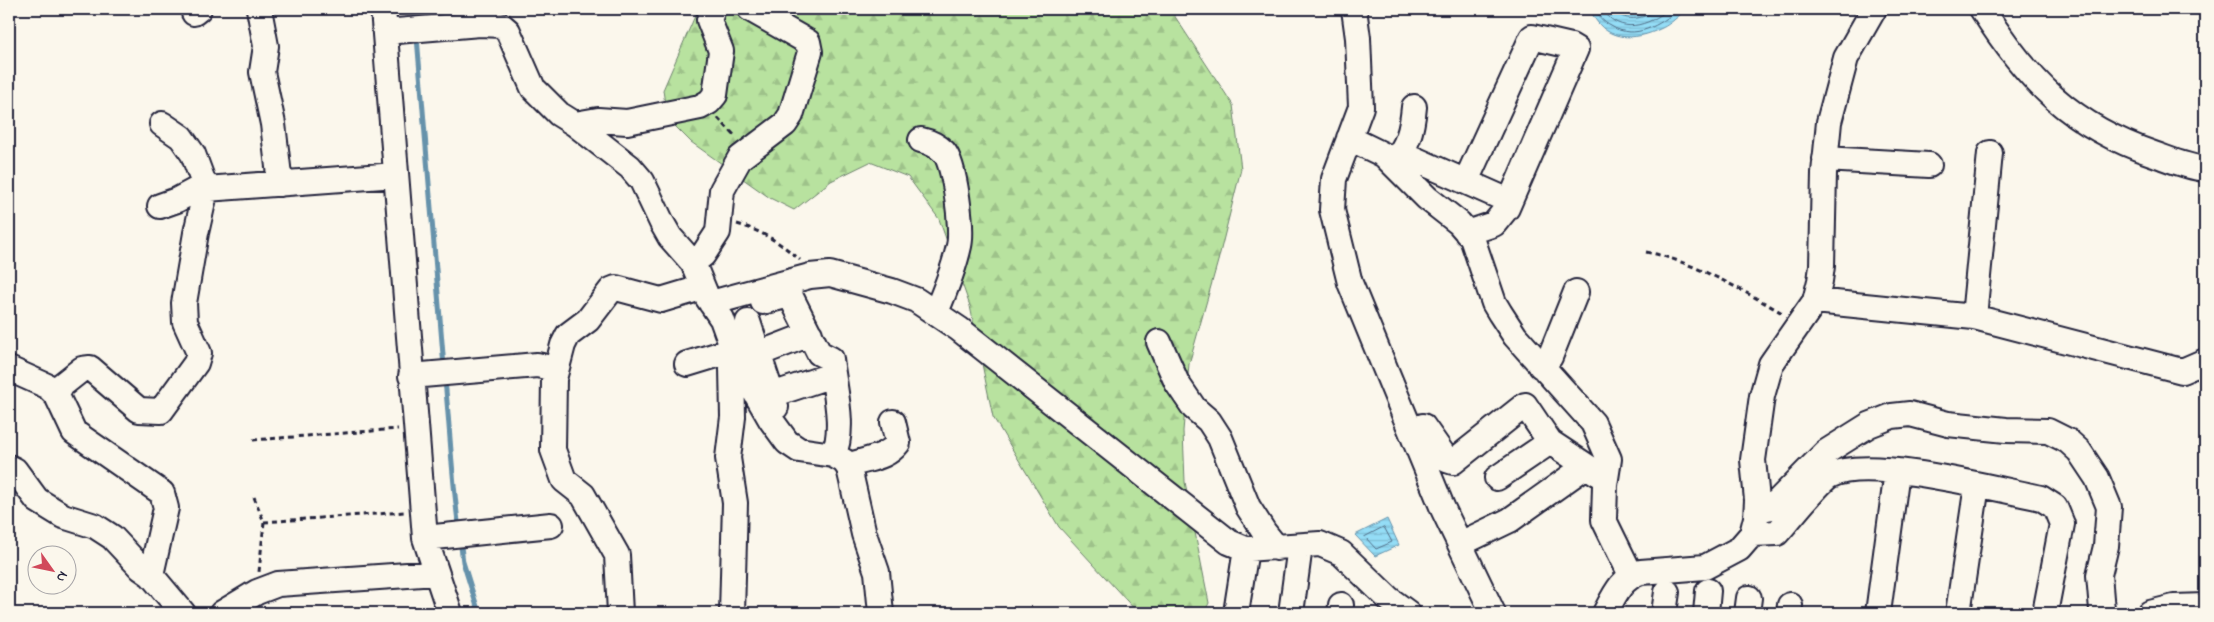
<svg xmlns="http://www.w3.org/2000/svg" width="2214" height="622" font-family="'Indie Flower',sans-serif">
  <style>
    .forest { fill: url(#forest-firs); stroke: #6d826d }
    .water { fill: url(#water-rules); stroke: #6692ab }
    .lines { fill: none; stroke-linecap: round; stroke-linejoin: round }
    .shore { stroke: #506d86; stroke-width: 1 }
    .stream { stroke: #6692ab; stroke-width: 5 }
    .minor-casing { stroke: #22223b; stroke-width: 28 }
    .path { stroke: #22223b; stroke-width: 3; stroke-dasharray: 5 4; stroke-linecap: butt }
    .minor { stroke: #fbf7ec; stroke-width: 24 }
  </style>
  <defs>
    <pattern id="forest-firs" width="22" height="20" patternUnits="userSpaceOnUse" patternTransform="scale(1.25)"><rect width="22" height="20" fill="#b8e29f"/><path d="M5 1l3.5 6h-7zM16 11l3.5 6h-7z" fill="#9ec28a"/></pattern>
    <pattern id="water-rules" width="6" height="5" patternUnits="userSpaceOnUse" patternTransform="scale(1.25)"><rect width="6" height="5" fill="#94ddf6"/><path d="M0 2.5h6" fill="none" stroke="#7fbdd4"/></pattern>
  </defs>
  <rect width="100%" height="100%" fill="#fbf7ec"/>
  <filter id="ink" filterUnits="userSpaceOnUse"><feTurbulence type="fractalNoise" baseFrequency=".02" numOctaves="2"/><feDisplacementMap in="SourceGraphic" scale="10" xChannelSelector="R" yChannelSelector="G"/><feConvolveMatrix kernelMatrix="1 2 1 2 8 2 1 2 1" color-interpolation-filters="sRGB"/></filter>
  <g filter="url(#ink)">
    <path class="forest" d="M698,9H1170L1233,105L1241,169L1218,261L1189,364L1183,431L1185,482L1209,603L1204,613H1138L1059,527L993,417L970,306L939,219L908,177L870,162L831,181L794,210L770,198L691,142L667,118L663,90Z"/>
    <path class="water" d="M1590,9H1687C1679,15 1671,24 1662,28C1634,42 1603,42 1590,9Z
      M1387,519L1399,545L1375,556L1355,535Z"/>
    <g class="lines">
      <path class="shore" d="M1595,9C1599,17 1603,22 1611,26C1635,41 1660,25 1679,9
        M1602,9C1620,36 1648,26 1669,9
        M1611,9C1624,23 1643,20 1657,9
        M1384,527L1392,542L1376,549L1365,537Z"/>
      <path class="stream" d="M414,9L416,23
        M417,37L444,367
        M445,380C450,430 452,479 459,529
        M460,539L463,562L479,613"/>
      <defs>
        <path id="minor" d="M259,9L266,46L262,72L273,124L280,184
          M383,9L425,538L450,613
          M1354,9L1358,38L1361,107L1334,179L1332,210L1350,283L1443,509L1493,613
          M1982,9C2028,81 2071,126 2154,154C2171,160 2187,167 2205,169
          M194,13L199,9
          M385,32L480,24L501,25L508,31L533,88L559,114L575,124L630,167L642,181L662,223L670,237L693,263L707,297L722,319L737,361L771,420L787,442L799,450L833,455L844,461L849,468L864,534L877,572L881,613
          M575,124L598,120L627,122L700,107L709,102L715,95L721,51L709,20L713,9
          M1349,138L1384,155L1427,198L1459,223L1472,238L1494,303L1500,313L1515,336L1593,423L1609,459L1605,485L1604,520L1631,575
          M921,140C930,142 937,145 944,152C955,164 963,230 959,246C954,269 945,291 936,312
          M1401,153L1509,201
          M1825,159L1929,165
          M1392,163C1408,147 1412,129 1414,107
          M1466,181L1532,37L1571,46L1576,49L1507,208L1494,224L1467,233
          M206,189L396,175
          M160,206L177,200L205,185
          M693,263L703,255L718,232L722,190L740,158L785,124L791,115L810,52L808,42L750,9
          M1815,301L1974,317L2182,371L2205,361
          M763,302L790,295L819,353L831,359C834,387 846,430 833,455
          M711,303L810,276L830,274L892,291L916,300L959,329L1229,542L1246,549L1320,544L1341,553L1389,599L1408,613
          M1974,317L1990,153
          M748,322L776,407
          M1159,342L1177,383L1194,408L1209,421L1220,438L1248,507L1264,532L1277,548
          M758,354L810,334
          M687,364L733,350
          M1541,366L1550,357L1576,292
          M9,369L47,386L57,396L74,432L162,493L166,508L151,575
          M411,376L537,365L556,369
          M53,392L82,369L90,368L139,410L161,411L196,363L199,353L185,322L184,303L196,233L206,189L193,154L181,137L162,124
          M772,395L832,375
          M1411,431L1423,426L1447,460L1453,462L1525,405L1550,442L1597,473L1606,475
          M848,466C866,458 885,460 898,443L893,422
          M9,467L15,470L37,500L63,516L95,526L112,537L141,568L151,575L183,613
          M1497,478L1550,442
          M1757,510L1772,507L1826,452L1869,425L1892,416L1910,414L1948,424L2006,430L2048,431L2068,441L2079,451L2097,478L2109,507L2106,546L2099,575L2102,610L2104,613
          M1752,534L1777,533C1789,520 1817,484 1829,476C1867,455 1996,489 2041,498L2055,507L2062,524L2045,613
          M425,538L551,525
          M1460,544L1510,520L1586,466
          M222,613L257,592L278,584L436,573
          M620,613L617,555L583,495L564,480L553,450L554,379L563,345L568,335L588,320L611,290L616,288L661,300L691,291L702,285
          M732,613L735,503L728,458L733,417L732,368L737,361
          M1236,613L1246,549
          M1291,613L1300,546
          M1340,613L1341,605
          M1605,613C1614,596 1621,578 1641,572L1705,567L1739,549L1752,534L1756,518L1757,500L1753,460L1762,396L1771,364L1815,301L1820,281L1822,266L1824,173L1829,122L1846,58L1874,9
          M1664,613L1667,592
          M1706,613L1708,591
          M1747,613L1749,598
          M1789,613L1790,605
          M1878,613L1897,471
          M1958,613L1977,485
          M2150,613L2174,607L2205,606"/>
      </defs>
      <use href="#minor" class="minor-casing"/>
      <path class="path" d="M718,118L736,137
        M737,224C762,231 781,243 800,260
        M1646,252C1690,260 1744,291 1784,314
        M253,440L398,429
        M254,497L264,522L259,572
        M264,522L404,512"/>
      <use href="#minor" class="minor"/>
    </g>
  </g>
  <rect width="2214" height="622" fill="none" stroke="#fbf7ec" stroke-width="30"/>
  <rect x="15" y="15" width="2184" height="592" fill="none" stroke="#22223b" stroke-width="2" filter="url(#ink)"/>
  <g transform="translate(52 570) rotate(123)"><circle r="24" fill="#fbf7ec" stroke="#a4a2a5"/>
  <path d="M0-4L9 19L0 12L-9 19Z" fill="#d1495b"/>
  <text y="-8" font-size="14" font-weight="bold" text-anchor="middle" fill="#22223b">N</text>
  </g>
</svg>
